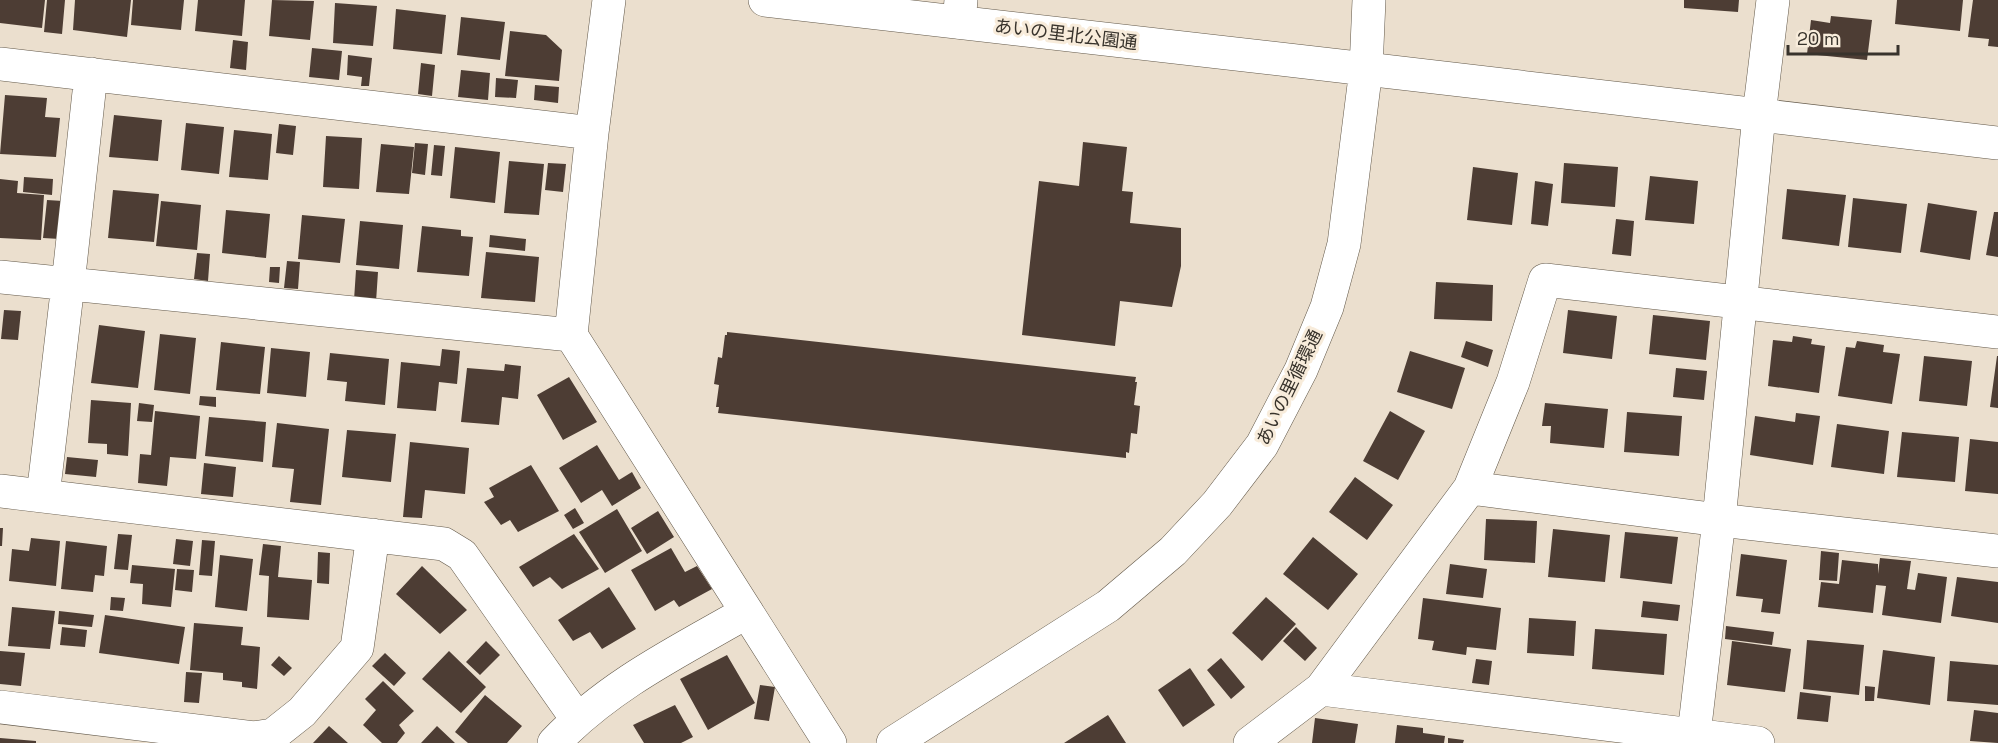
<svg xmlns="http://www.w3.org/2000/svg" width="1998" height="743" font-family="'Space Grotesk','Noto Sans JP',sans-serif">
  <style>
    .building { fill: #4d3d34 }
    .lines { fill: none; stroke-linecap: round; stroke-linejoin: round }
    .street-casing { stroke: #625849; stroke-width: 34 }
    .secondary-casing { stroke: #625849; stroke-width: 34 }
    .street { stroke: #fff; stroke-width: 33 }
    .secondary { stroke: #fff; stroke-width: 33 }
    .labels { text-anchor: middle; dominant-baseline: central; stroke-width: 6; stroke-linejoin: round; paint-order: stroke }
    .street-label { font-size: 18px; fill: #38332c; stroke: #f8ecdb }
  </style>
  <rect width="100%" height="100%" fill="#ebdfce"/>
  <path class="building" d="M0,0H45L42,28L0,23Z
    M47,0H65L62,34L44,32Z
    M75,0H131L127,37L73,30Z
    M133,0H184L181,30L131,25Z
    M198,0H245L242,36L195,31Z
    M272,0L314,1L310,40L269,36Z
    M1684,0H1739L1738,12L1684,8Z
    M1897,0H1963L1960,31L1895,24Z
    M1973,0H1998V47L1988,46L1989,39L1968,37Z
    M335,3L377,6L373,46L333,43Z
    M396,9L446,15L442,54L393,49Z
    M1831,16L1872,20L1867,60L1807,54L1811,20L1830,23Z
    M461,17L505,22L500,60L457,55Z
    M510,31L546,35L562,50L559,81L505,76Z
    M233,40L248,42L246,70L230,68Z
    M312,48L342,51L339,80L309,77Z
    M348,55L372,58L369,86H361L362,77L347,75Z
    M421,63L435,65L432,96L418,94Z
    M461,70L490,73L488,100L458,97Z
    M496,78L518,80L516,98L495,97Z
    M535,85L559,87L558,103L534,100Z
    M5,95L47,98L45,117L60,118L56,157L0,154Z
    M114,115L162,120L158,161L109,157Z
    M186,123L224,127L219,174L181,170Z
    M279,124L296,126L293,155L276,153Z
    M234,130L272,134L268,180L229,177Z
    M326,136L362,138L359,189L323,187Z
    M1083,142L1127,147L1122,191L1133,192L1130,223L1181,228V266L1172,307L1120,301L1115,346L1022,335L1039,181L1079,186Z
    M415,143L428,144L425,175L412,173Z
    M381,144L414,147L409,194L376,192Z
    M434,145L445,146L442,176L431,175Z
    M455,147L500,152L495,203L450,198Z
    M509,161L544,164L539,215L504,213Z
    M548,163L566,164L563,192L545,190Z
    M1564,163L1618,167L1615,207L1561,203Z
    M1473,167L1518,173L1512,225L1467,220Z
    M1650,176L1698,181L1694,224L1645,220Z
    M24,177L53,179L52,195L23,192Z
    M0,179L18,181L17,193L44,195L41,240L0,238Z
    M1535,181L1553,184L1548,226L1531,224Z
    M1787,189L1846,195L1839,246L1782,239Z
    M113,190L159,194L154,242L108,238Z
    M1853,198L1907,204L1901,253L1848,247Z
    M47,200L63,201L60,239L43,238Z
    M161,201L201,205L197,250L156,246Z
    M1928,203L1977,211L1970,260L1920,252Z
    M226,210L270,214L266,258L222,253Z
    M1994,212H1998V257L1986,255Z
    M302,215L345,219L340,263L298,259Z
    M1616,219L1634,221L1631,256L1612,254Z
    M360,221L403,225L399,269L356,265Z
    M422,226L461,230V236L473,237L469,276L417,272Z
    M490,235L526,239L525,251L489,247Z
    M486,252L539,257L535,302L481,298Z
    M197,253L210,254L208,281L194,279Z
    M287,261L300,262L298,289L284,288Z
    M270,267H280L279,283L269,282Z
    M356,270L378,272L376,302L354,300Z
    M1436,282L1493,285L1492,321L1434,319Z
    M4,310L21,311L18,340L1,339Z
    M1568,310L1617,316L1612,359L1563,353Z
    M1653,315L1710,321L1706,360L1649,354Z
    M99,325L145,331L138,388L91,383Z
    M727,332L1136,377L1135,382H1137L1134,405L1140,406L1137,434L1131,433L1129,453L1126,452V458L718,413L719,407H716L719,385L714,384L718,357L722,358L725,335H727Z
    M160,334L196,338L190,394L154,390Z
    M1793,336L1812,339L1811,344L1825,346L1819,393L1768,386L1773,340L1792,342Z
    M1466,341L1493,350L1488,367L1461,357Z
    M1857,341L1884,345L1883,352L1900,354L1892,404L1838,396L1846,347L1855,348Z
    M221,342L265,347L260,394L216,390Z
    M271,348L310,352L306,397L267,393Z
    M442,349L460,351L457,384L439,382L436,411L397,408L401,362L440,366Z
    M1410,351L1465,368L1452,409L1397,392Z
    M330,353L389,359L385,405L345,401L347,382L327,380Z
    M1924,356L1972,361L1967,406L1919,401Z
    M1997,356H1998V408L1990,407Z
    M505,364L521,366L518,399L502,397L499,425L461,422L467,368L504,371Z
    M1676,368L1707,371L1704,400L1673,397Z
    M569,377L597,422L563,440L537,395Z
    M200,396L216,397V407L199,405Z
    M91,400L131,403L128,456L107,454V444L88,443Z
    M139,403L154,405L152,422L137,421Z
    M1545,403L1608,409L1604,448L1550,443L1551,426H1542Z
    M155,411L200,416L196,459L170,457L167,486L138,483L140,454L151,455Z
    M1390,411L1425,431L1398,480L1363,461Z
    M1627,412L1682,416L1679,456L1624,452Z
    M1796,413L1820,416L1813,465L1750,455L1755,416L1795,422Z
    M209,417L266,422L263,462L205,456Z
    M277,423L329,429L321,505L290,502L294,469L272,467Z
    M1837,424L1889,431L1884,474L1831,467Z
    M347,430L396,434L391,482L342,477Z
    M1902,432L1959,437L1955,482L1897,477Z
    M1970,439L1998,442V494L1965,491Z
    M410,442L469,448L465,494L425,490L422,518L403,517Z
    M597,445L619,480L632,472L641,488L612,506L602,490L581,503L559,468Z
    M67,457L98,460L96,477L65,474Z
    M204,463L236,467L233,497L201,494Z
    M531,465L559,511L518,532L510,520L501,525L484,502L494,497L489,488Z
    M1355,477L1393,505L1367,540L1329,512Z
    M575,508L584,523L573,529L564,515Z
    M617,509L642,551L605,573L579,532Z
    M658,511L674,537L647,554L631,528Z
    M1486,519L1537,521L1535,563L1484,560Z
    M0,528H3L2,546H0Z
    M1553,529L1610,535L1605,582L1548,577Z
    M1625,532L1678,537L1672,584L1620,578Z
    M118,534L132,535L128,570L114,569Z
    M574,534L599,569L562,589L550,577L533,587L519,567Z
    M1313,537L1358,574L1328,610L1283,574Z
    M31,538L60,541L56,586L9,581L12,549L29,551Z
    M176,539L193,541L190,566L173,564Z
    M202,540L215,541L212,576L199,575Z
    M66,541L107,546L104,576L95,575L93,592L61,589Z
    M263,544L281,546L278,577L312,580L309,620L267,617L269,576L259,575Z
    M671,548L685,572L697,566L712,589L679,607L674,600L655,611L631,570Z
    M1821,551L1839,553L1837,581L1819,580Z
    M318,552L330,553L329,584L317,583Z
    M1741,554L1787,560L1780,614L1761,612L1763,599L1736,596Z
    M220,555L253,559L247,611L215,607Z
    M1880,558L1911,561L1907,589L1915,590L1918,573L1947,577L1941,623L1882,615L1886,586L1876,585L1873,613L1818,607L1821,582L1839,584L1842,560L1878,564V574Z
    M1450,564L1487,569L1483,598L1446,594Z
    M132,565L175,569L171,607L142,604L143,584L130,583Z
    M422,566L467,610L440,634L396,594Z
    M177,569L194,570L192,592L175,590Z
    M1957,577L1998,582V623L1951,616Z
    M609,587L636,629L602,649L590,632L573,641L558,620Z
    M111,597L125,598L123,611L110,610Z
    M1266,597L1296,624L1262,661L1232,633Z
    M1423,598L1501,608L1496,650L1467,647L1466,655L1432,650L1434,641L1418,639Z
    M1643,601L1680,605L1678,621L1641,617Z
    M12,607L55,611L50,649L8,646Z
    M59,611L94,615L92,627L58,624Z
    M105,615L185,627L179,664L99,653Z
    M1529,618L1576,621L1574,656L1527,653Z
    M194,623L243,627L241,645L260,647L257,689L242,687V682L223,680V673L190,670Z
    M1726,626L1774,632L1772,645L1725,639Z
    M62,627L87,630L85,647L60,645Z
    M1296,627L1317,648L1305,661L1283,641Z
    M1595,629L1667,634L1664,675L1592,669Z
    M1807,640L1864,645L1859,695L1803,689Z
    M486,641L500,655L480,675L466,662Z
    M1732,641L1791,649L1785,692L1727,685Z
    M1883,650L1935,657L1930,705L1877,698Z
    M0,651L25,653L21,686L0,684Z
    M449,651L486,687L461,713L422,679Z
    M385,653L406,673L394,686L372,666Z
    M727,655L755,703L708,730L680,679Z
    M279,656L292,668L284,676L271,665Z
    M1221,658L1245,687L1231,699L1207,670Z
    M1476,659L1492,661L1489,685L1472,683Z
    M1950,661L1998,665V705L1947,701Z
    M1190,668L1215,705L1183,727L1158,690Z
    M186,672L202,673L199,703L184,702Z
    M383,681L414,711L399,725L405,733L397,743H382L363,725L376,710L365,699Z
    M760,685L775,687L769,721L754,719Z
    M1865,686L1875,687L1874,701H1865Z
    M1800,692L1831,696L1828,722L1797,719Z
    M485,695L522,726L507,743H468L455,732Z
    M675,705L693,737L681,743H644L633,725Z
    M1974,710L1998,713V743L1970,741Z
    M1108,715L1126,743H1064Z
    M1315,718L1358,724L1355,743H1312Z
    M1397,725L1423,728V733L1445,736L1444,743H1395Z
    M329,726L348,743H313Z
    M437,726L455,743H421Z
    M0,738L36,741V743H0Z
    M1448,738L1464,740L1463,743H1448Z"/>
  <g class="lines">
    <defs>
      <path id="street" d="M959,22L961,0
        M0,64L592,133
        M1366,69L1998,143
        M0,277L571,335L830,743
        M571,335L592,133L609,0
        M1470,488L1719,520L1998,551
        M0,491L444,544L462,555L577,719
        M43,496L68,284L91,74
        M1321,689L1758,743
        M0,707L254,738L273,735L302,712L357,648L373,535
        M554,743C609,685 679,651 747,612
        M1250,743L1321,689L1470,488L1513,382L1545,280L1998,332
        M1693,743L1719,520L1759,115L1773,0"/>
      <path id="secondary" d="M765,0L1366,69
        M893,743L1108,606L1173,551L1217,504L1262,445L1301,370L1327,307L1344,244L1366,69L1369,0"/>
    </defs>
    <use href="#street" class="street-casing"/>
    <use href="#secondary" class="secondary-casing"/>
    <use href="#street" class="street"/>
    <use href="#secondary" class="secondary"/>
  </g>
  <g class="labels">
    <g class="street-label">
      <text transform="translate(1066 34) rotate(7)">あいの里北公園通</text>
      <text transform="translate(1289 387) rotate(-64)">あいの里循環通</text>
    </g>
  </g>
  <path d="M1788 45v9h110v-9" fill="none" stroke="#38332c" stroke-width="3"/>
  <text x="1797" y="45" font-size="18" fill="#38332c" stroke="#f8ecdb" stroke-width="4.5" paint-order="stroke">20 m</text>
</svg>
